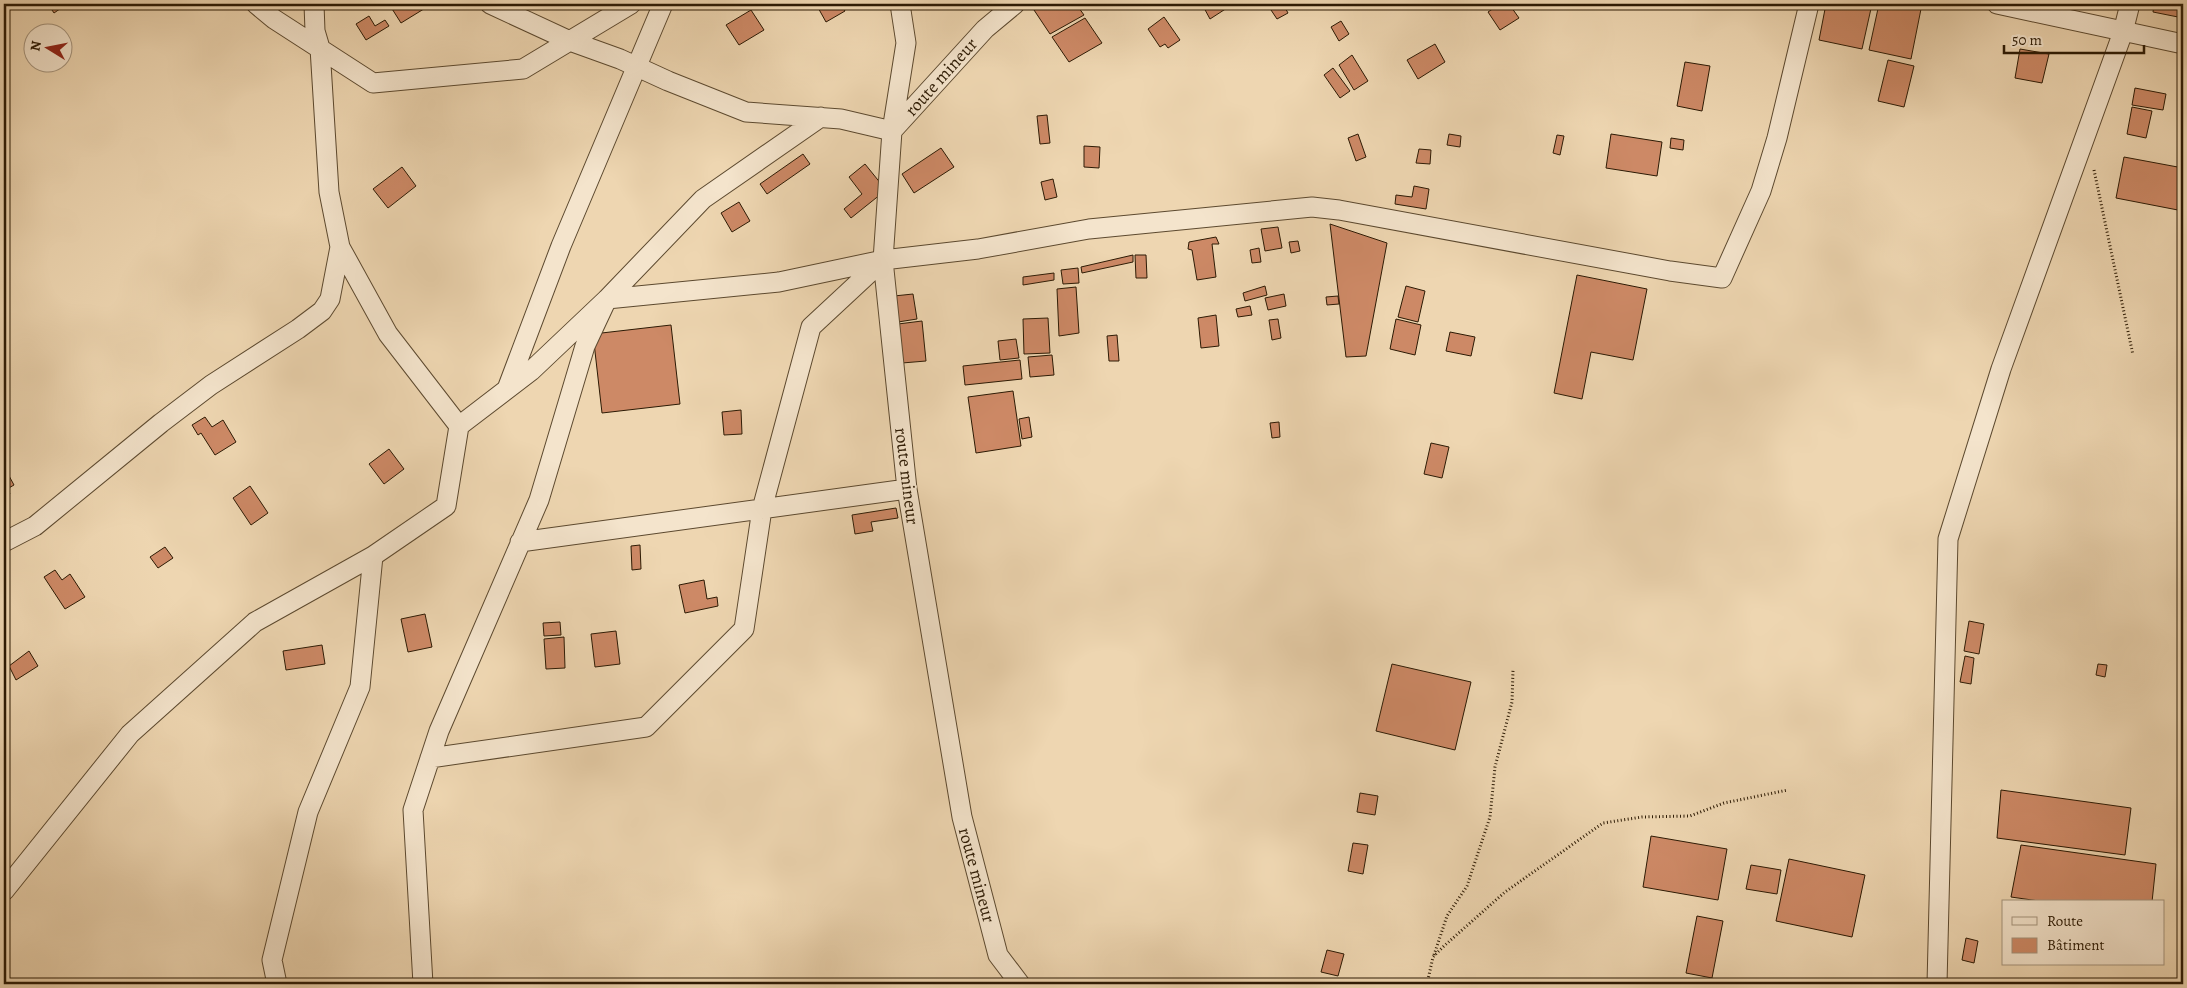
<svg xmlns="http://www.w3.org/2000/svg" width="2187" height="988" font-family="Alegreya,serif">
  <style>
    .building { fill: #cd8966; stroke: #2c1a04 }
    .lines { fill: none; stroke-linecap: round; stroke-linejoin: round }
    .minor-casing { stroke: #5c492f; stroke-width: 21 }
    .path { stroke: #2c1a04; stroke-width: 3; stroke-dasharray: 1 2.5; stroke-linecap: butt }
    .minor { stroke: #f4e4cc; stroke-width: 19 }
    .labels { text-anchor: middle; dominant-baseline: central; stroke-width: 4; stroke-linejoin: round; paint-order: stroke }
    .street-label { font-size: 18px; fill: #2c1a04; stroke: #f4e4cc }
  </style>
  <rect width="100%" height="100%" fill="#eed6b1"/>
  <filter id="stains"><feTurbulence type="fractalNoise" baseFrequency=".004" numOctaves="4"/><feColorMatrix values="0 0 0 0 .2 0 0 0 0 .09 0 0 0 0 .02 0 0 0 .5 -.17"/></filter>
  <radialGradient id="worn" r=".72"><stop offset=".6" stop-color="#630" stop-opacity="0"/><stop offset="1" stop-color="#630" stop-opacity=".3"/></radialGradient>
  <path class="building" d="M48,4H67L54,13Z
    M389,4H425L427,7L401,23Z
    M816,4H841L845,11L826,22Z
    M1030,4H1076L1084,15L1050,34Z
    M1197,4H1224L1227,8L1210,19L1203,6L1200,8Z
    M1267,4H1283L1288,13L1277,19Z
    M1500,4H1509L1519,18L1500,30L1488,12Z
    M1826,4H1872L1862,49L1819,40Z
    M1879,4H1894L1921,9L1911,59L1869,50Z
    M2154,4H2183V18L2153,12Z
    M751,10L764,30L739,45L726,25Z
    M369,16L375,26L385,20L389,26L366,40L356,24Z
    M1164,17L1180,40L1168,48L1165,44L1160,47L1148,29Z
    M1085,18L1102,43L1069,62L1052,37Z
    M1341,21L1349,34L1339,41L1331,27Z
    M1435,44L1445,62L1418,79L1407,60Z
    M2020,49L2049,54L2042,83L2015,78Z
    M1352,55L1368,81L1354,90L1339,65Z
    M1888,60L1914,66L1904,107L1878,101Z
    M1685,62L1710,66L1702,111L1677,106Z
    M1333,68L1350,91L1340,98L1324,75Z
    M2135,88L2166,94L2163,110L2132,105Z
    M2132,107L2152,111L2146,138L2127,134Z
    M1047,115L1050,143L1040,144L1037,116Z
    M1358,134L1366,157L1356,161L1348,138Z
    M1449,134L1461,136L1460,147L1447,145Z
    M1611,134L1662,142L1657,176L1606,168Z
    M1557,135L1564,136L1560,155L1553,153Z
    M1671,138L1684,140L1683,150L1670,148Z
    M1084,146L1100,147L1099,168L1084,167Z
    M941,148L954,167L914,193L902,174Z
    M1419,149L1431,150L1430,164L1416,163Z
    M803,154L810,164L767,194L760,184Z
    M2124,157L2183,168V211L2116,198Z
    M865,164L886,190L851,218L844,209L862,194L849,177Z
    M402,167L416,186L388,208L373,189Z
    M1053,179L1057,197L1045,200L1041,182Z
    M1414,186L1429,189L1426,209L1395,204L1396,195L1412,197Z
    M739,202L750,221L732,232L721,213Z
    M1330,224L1387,243L1366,356L1346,357Z
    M1278,227L1282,248L1265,251L1261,229Z
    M1216,237L1219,244H1212L1216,277L1197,280L1192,250L1188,249L1189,242Z
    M1298,241L1300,251L1291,253L1289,242Z
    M1259,248L1261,262L1252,263L1250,250Z
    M1133,255V262L1082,273L1081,267Z
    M1135,255H1146L1147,278H1136Z
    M1078,268L1079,283L1063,284L1061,270Z
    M1054,273V280L1023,285V277Z
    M1577,275L1647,289L1633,360L1591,352L1582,399L1554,393Z
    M1265,286L1267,295L1245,301L1243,293Z
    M1406,286L1425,291L1418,322L1398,317Z
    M1076,287L1079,333L1059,336L1057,289Z
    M913,294L917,319L898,322L894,296Z
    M1284,294L1286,306L1268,310L1265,298Z
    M1338,296L1339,304L1327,305L1326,297Z
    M1250,306L1252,315L1238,317L1236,309Z
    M1216,315L1219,346L1201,348L1198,318Z
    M1048,318L1050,353L1024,354L1023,319Z
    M1278,319L1281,338L1272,340L1269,320Z
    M1396,319L1421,325L1415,355L1390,349Z
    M922,321L926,361L902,363L898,324Z
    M671,325L680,404L602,413L593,334Z
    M1450,332L1475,337L1471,356L1446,351Z
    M1117,335L1119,361H1109L1107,336Z
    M1016,339L1019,358L1000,360L998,341Z
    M1052,355L1054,375L1030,377L1028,357Z
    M1020,360L1022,379L965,385L963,366Z
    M1013,391L1021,446L976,453L968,397Z
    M741,410L742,434L724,435L722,412Z
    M205,417L212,427L223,420L236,442L215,455L201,433L198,435L192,425Z
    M1029,417L1032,437L1022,439L1019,419Z
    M1279,422L1280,437L1272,438L1270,423Z
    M1431,443L1449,447L1442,478L1424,474Z
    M389,449L404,469L384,484L369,464Z
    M8,474L14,485L7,489L10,494L6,496L4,491V476Z
    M250,486L268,513L251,525L233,498Z
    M896,508L898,518L871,522L873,531L855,534L852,515Z
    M640,545L641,569L632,570L631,546Z
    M165,547L173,558L158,568L150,557Z
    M55,570L62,580L70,574L85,597L65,609L44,577Z
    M704,580L707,599L717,597L718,606L685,613L679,585Z
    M425,614L432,647L408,652L401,619Z
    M1969,621L1984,624L1979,654L1964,651Z
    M560,622L561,635L544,636L543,623Z
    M616,631L620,664L595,667L591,634Z
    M564,637L565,668L546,669L544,639Z
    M322,645L325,664L286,670L283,651Z
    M29,651L38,666L16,680L9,666Z
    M1965,656L1974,658L1971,684L1960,682Z
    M1392,664L1471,682L1455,750L1376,731Z
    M2098,664L2107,665L2105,677L2096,675Z
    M2001,790L2131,808L2125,855L1997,838Z
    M1360,793L1378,796L1375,815L1357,812Z
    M1651,836L1727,849L1718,900L1643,887Z
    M1353,843L1368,845L1363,874L1348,871Z
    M2021,845L2156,864L2152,902H2046L2011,897Z
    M1789,859L1865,875L1852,937L1776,921Z
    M1751,865L1781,870L1777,894L1746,889Z
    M1697,916L1723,921L1712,978L1686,973Z
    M1966,938L1978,941L1974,963L1962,960Z
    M1327,950L1344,954L1338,976L1321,972Z"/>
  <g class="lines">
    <defs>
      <path id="minor" d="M256,4L274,19L373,83L523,69L631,4
        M490,4L570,41L620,59L668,81L746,112L841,119L892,131L906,43L900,4
        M1015,4L985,29L892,131L883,260L907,489L962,817L998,955L1020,984
        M1997,4L2183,44
        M340,247L388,334L459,426L531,371L607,299L779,282L883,260L978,249L1089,229L1312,207L1339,210L1670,271L1722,278L1761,191L1777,138L1809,4
        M507,389L561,246L663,4
        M4,542L35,526L161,423L211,385L298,329L322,311L330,299L340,247L329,192L320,48L315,31L314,4
        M520,542L907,489
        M430,758L646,727L744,629L762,509L811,327L882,261
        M4,891L130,734L255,622L373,556L446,506L459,426
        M277,984L272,960L308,812L360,687L373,556
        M423,984L413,810L439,731L539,500L585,346L607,299L703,199L821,117
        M1937,984L1948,539L2001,369L2123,32L2130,4"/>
    </defs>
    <use href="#minor" class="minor-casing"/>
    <path class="path" d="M2094,170L2133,355
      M1434,955L1447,916L1467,886L1490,817L1495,767L1512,702L1513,670
      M1427,984L1433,957L1444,946L1505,892L1603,823L1642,817L1690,816L1724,803L1788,790"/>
    <use href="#minor" class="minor"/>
  </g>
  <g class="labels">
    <g class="street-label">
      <text transform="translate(941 77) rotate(-48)">route mineur</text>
      <text transform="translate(907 476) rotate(83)">route mineur</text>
      <text transform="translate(977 875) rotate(75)">route mineur</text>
    </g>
  </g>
  <rect width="2187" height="988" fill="none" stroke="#eed6b1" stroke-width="20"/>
  <rect x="5" y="5" width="2177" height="978" fill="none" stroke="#2c1a04" stroke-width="2.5"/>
  <rect x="10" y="10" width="2167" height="968" fill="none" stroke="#2c1a04"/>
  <rect x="2002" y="900" width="162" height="65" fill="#f4e4cc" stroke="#a4937c"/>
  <rect x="2012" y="917" width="25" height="8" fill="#f4e4cc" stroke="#a4937c"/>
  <text x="2047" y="926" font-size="15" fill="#2c1a04">Route</text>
  <rect x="2012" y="938" width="25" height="15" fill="#cd8966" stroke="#a4937c"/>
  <text x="2047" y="950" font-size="15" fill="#2c1a04">Bâtiment</text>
  <g transform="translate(48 48) rotate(280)"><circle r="24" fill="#f4e4cc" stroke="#a4937c"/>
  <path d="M0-4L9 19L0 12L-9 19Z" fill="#8f2418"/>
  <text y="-8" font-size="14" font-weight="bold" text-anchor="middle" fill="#2c1a04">N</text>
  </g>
  <path d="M2004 45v8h140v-8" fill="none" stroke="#2c1a04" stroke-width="2.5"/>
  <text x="2012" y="45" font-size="15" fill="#2c1a04" stroke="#f4e4cc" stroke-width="4" paint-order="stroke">50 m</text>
  <rect width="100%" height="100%" filter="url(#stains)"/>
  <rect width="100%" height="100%" fill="url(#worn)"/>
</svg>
